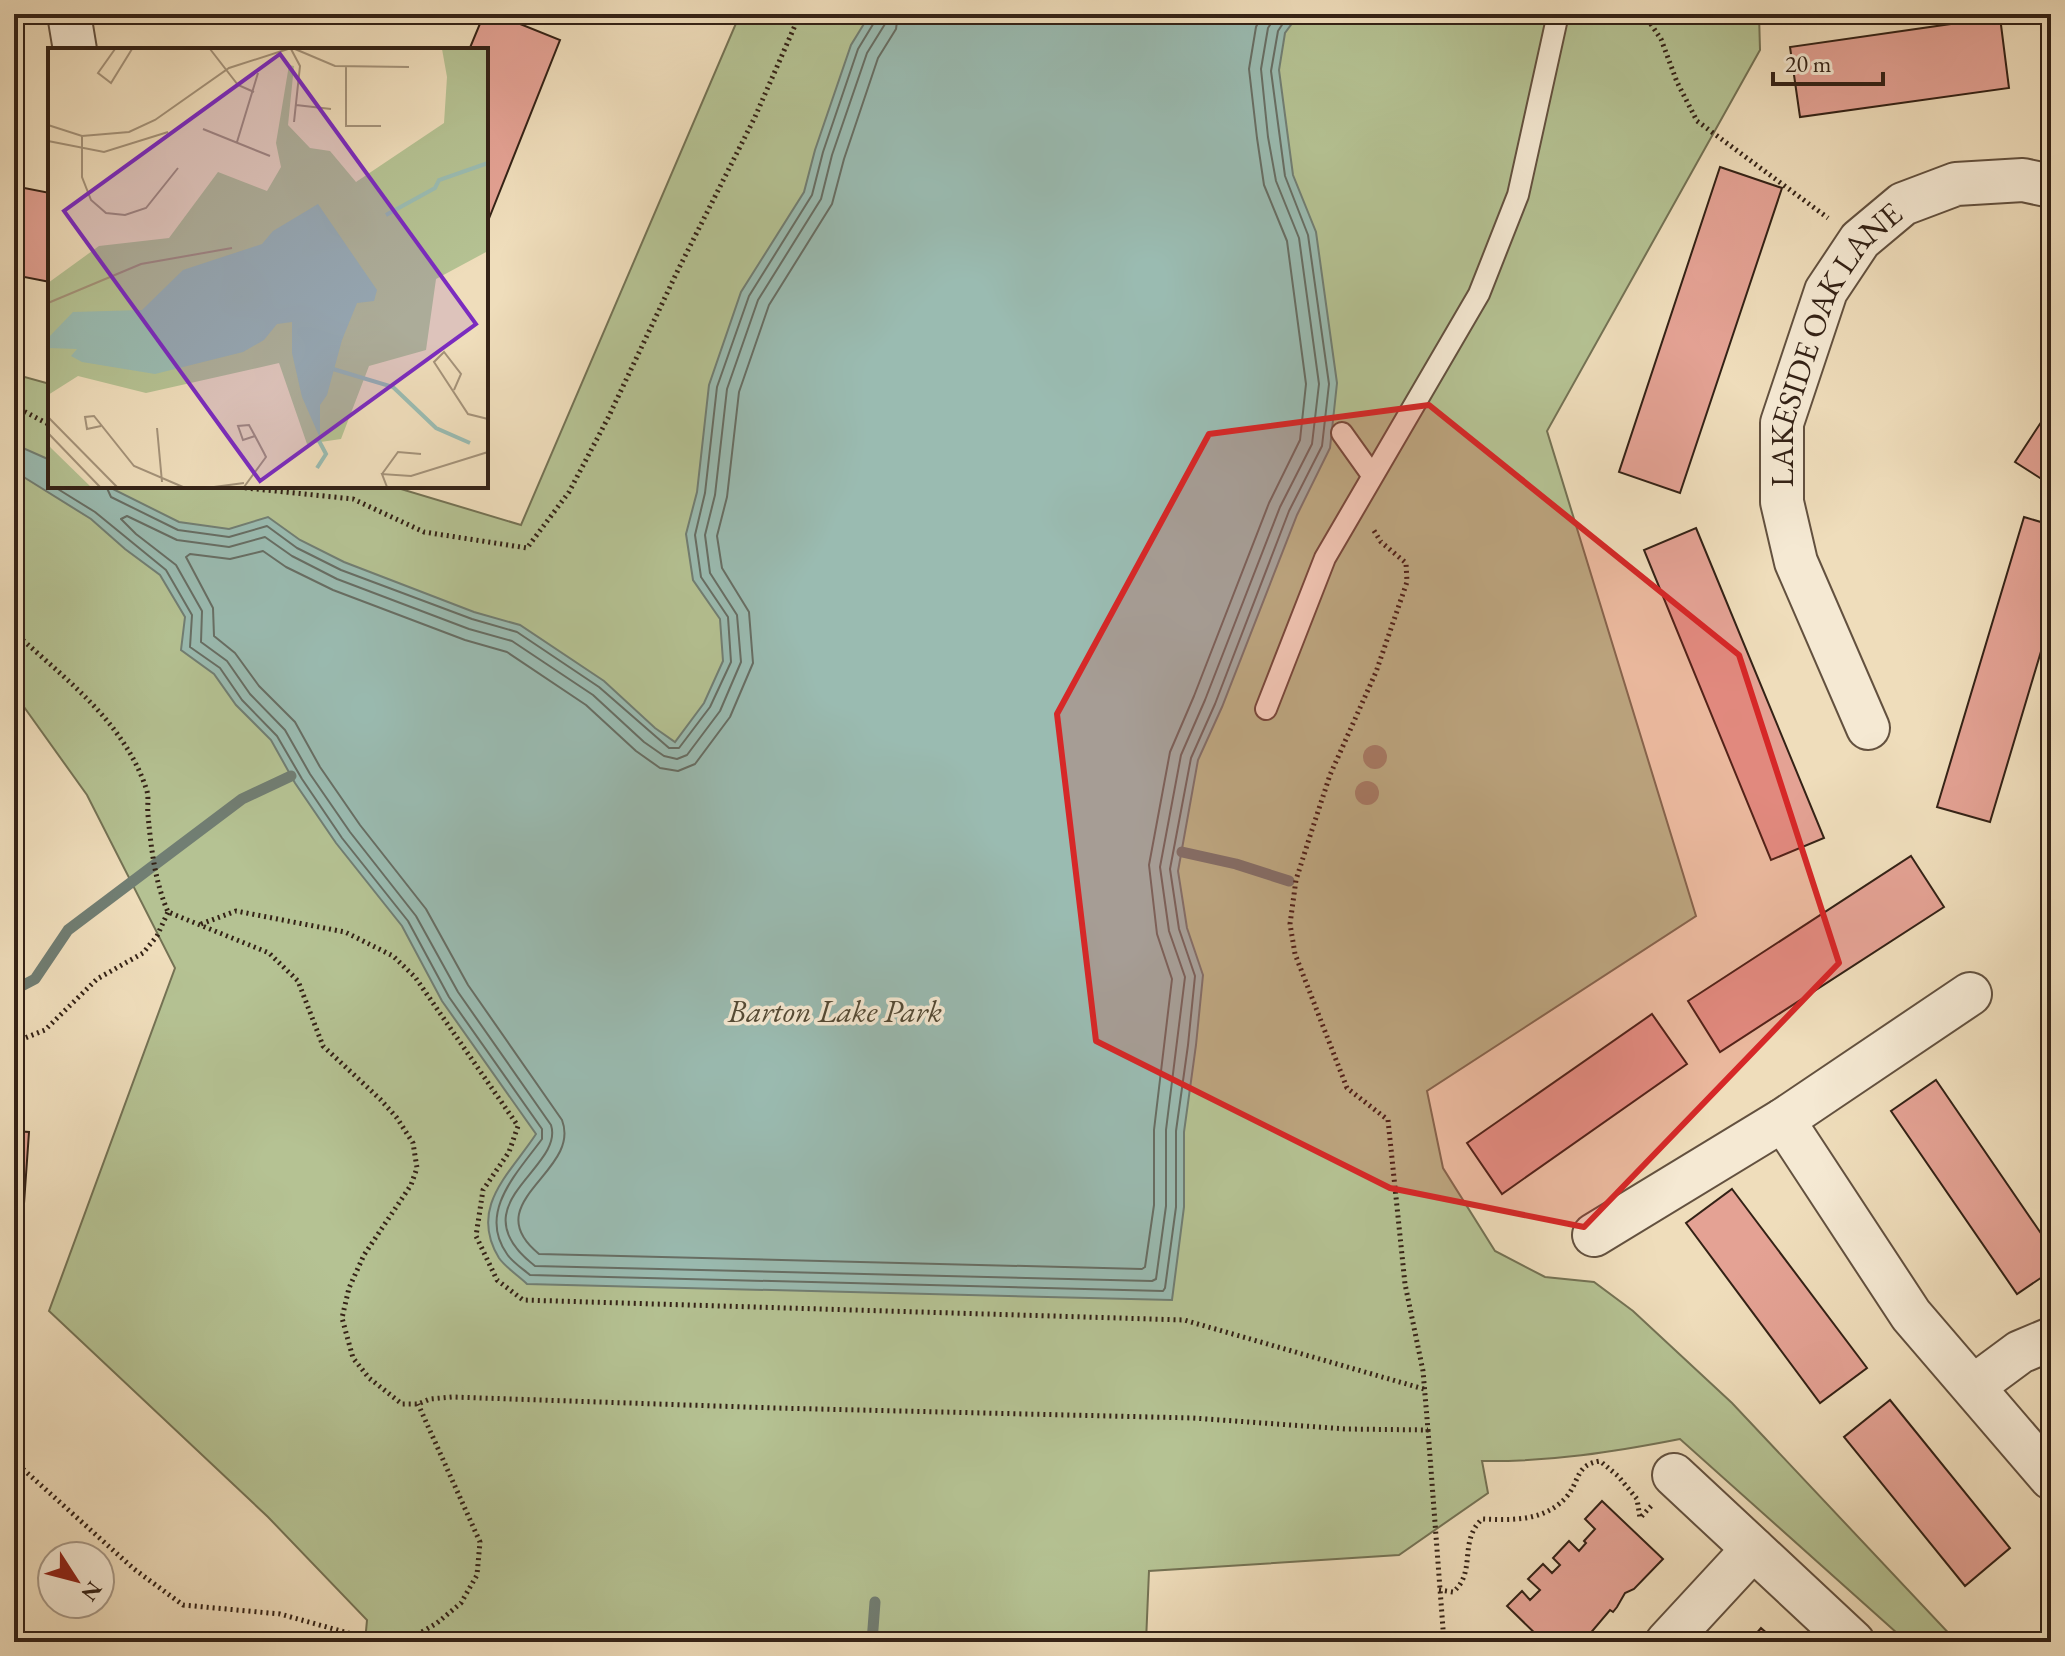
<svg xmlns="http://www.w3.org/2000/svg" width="2065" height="1656" font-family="'EB Garamond',serif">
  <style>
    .green { fill: #b5c293; stroke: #747254; stroke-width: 2 }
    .water { fill: #9abbb1; stroke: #717e73; stroke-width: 2 }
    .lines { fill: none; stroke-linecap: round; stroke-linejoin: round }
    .shore { stroke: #676e64; stroke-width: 2 }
    .stream { stroke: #717e73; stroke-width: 11 }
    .building { fill: #e4a294; stroke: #342216; stroke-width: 2 }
    .lane-casing { stroke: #63513f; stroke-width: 24 }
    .street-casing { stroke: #63513f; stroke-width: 46 }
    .path { stroke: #342216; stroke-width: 5; stroke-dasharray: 2 4; stroke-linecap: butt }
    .lane { stroke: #f5e9d3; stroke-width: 20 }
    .street { stroke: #f5e9d3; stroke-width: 42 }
    .tree { fill: #9a8c71 }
    .marked { fill: #d62828; fill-opacity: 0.2; stroke: #d62828; stroke-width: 6; stroke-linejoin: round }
    .labels { text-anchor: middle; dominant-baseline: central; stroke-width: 7; stroke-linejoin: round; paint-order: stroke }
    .street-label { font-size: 32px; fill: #342216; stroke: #f5e9d3 }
    .park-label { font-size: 32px; font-style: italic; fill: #544a35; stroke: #f5e9d3 }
    .inset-river { fill: none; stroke: #9abbb1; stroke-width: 4 }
    .inset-road { fill: none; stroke: #a49279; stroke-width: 2 }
    .view { fill: #7b2cbf; fill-opacity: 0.15; stroke: #7b2cbf; stroke-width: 4 }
    .inset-edge { fill: none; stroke: #342216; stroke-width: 4 }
  </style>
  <rect width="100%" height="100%" fill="#efddbb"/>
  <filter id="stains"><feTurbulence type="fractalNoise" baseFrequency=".0025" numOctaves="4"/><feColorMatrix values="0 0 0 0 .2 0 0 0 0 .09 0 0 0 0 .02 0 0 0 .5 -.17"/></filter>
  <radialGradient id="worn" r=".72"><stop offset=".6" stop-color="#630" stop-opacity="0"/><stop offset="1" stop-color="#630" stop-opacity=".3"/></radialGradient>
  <path class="green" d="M740,14H1759L1760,50L1547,431L1696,916L1427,1091L1443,1168L1495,1251L1545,1277L1594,1282L1633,1311L1732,1403L1957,1642H1907L1680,1439C1614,1452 1549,1462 1482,1461L1488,1493L1399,1555L1149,1571L1146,1642H365L367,1620L268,1517L49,1311L175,968L87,795L14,693V374L50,384V486H391L521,525Z"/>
  <path class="water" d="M870,14H1299L1285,33L1279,70L1293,175L1316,232L1337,383L1330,448L1297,515L1222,707L1198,760L1178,871L1187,928L1203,975L1196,1045L1184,1132V1207L1172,1300L527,1284C519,1276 506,1268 499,1258C468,1207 510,1174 536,1134L442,1001L402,926L336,843L295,783L271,740L236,705L214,674L181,650L185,617L160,575L125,549L91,519L14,471V444L50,460V486H107L179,522L229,529L268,517L300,540L344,562L474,612L520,625L604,681L655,728L675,742L704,703L723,661L720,619L693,580L686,534L697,492L709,385L741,292L804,192L815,150L851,45Z"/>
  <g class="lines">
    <path class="shore" d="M886,14L885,24L867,53L832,155L821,199L758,300L727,389L715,495L705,535L710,573L737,615L741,662L720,711L687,755L677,759L664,756L644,742L593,695L512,641L469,629L337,579L292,556L265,537L229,547L177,540L127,516L121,519L136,534L176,565L202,611L201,642L227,661L250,694L285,730L310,774L350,832L416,916L458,992L551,1125C565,1169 455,1204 535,1266L1152,1281L1156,1279L1166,1206V1130L1185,977L1169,931L1160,867L1181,755L1205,700L1280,507L1312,444L1319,384L1299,238L1276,181L1268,137L1261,69L1268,28L1277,14
      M898,14L896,29L878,58L844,159L832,204L769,305L739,392L727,497L717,536L722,568L749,612L753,663L730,717L695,764L678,771L660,768L636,751L586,705L507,652L465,640L333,590L286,567L263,551L230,559L190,554L186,557L213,608L214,636L235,653L259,686L295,722L320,767L360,825L426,909L468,985L562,1120C582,1172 475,1202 539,1254L1142,1269L1145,1267L1154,1205V1130L1172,979L1157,934L1149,865L1170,752L1194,696L1269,503L1300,440L1306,384L1287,241L1264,185L1257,138L1249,69L1256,27L1262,14
      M53,486L95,512L166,570L192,615L190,647L220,668L242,700L277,736L302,779L342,838L408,921L449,997L542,1129V1139C518,1172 477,1212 507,1254C512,1262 523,1269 530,1275L1163,1291L1165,1288L1176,1207V1131L1188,1045L1195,976L1179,929L1170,869L1191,758L1215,704L1289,511L1322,446L1329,384L1308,235L1285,176L1271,71L1278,31L1289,14
      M106,486L111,497L178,530L229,537L267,526L297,548L341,570L472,619L517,632L599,687L669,748H679L710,707L731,662L728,617L701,577L695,535L705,493L717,387L749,296L812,195L823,152L858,49L875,21L876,14"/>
    <path class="stream" d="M1182,852L1236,864L1289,881
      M14,990L35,979L68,930L242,799L291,776
      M872,1642L875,1602"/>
  </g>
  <path class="building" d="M484,14H495L560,40L486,226V50H469Z
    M2000,17L2009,88L1800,117L1790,47Z
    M1720,167L1782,188L1680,493L1619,472Z
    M14,186L50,193V282L14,275Z
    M2051,407V485L2015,462Z
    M2024,517L2051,525V618L1990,822L1937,807Z
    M1696,528L1824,838L1771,860L1644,550Z
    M1911,856L1944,907L1720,1052L1688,1001Z
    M1652,1014L1687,1064L1502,1194L1467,1143Z
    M1936,1080L2051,1248V1271L2017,1294L1891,1111Z
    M14,1131L29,1132L23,1218L14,1217Z
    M1732,1189L1867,1368L1820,1403L1686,1223Z
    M1890,1400L2010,1548L1965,1586L1844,1437Z
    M1602,1501L1663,1559L1634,1589L1625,1593L1617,1607L1613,1612L1610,1610L1583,1642H1544L1507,1606L1522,1591L1530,1600L1540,1590L1528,1579L1543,1564L1552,1573L1560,1565L1553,1558L1569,1541L1579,1551L1586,1543L1584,1541L1595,1529L1585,1519Z
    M1761,1628L1777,1642H1749Z"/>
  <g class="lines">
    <defs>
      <path id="lane" d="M1342,433L1372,475
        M1266,709L1325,558L1479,294L1518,195L1558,14"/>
      <g id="street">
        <path d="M69,14L75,50"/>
        <path id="s1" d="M1868,728L1796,562L1782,502V423L1826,291L1860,240L1903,204L1956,184L2023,180L2051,186"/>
        <path d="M1783,1120L1911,1315L2051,1478"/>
        <path d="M1594,1235L1783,1120L1970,994"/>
        <path d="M1974,1386L2020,1352L2051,1339"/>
        <path d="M1674,1475L1853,1642"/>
        <path d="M1667,1642L1753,1549"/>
      </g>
    </defs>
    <use href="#lane" class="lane-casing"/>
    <use href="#street" class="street-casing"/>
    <path class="path" d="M1644,14L1661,39L1677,82L1697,121L1828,218
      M14,406L50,425
      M227,486L353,499L424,532L527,548L569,492L608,418L678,270L755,117L800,14
      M14,632C65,679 125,722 147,791C149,799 147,807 148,815C151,848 155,882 168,912L269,953L298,981L323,1046L380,1099L397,1118L413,1143L417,1168L411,1185L364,1255L349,1288L342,1318L353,1358L369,1378L402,1404H418L430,1399L452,1397L775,1408L1193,1418L1346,1429L1428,1430L1423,1371L1405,1284L1388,1120L1347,1088L1295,954L1290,924L1296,880L1310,836L1330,775L1376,672L1407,582L1406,563L1381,542L1373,529
      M201,924L236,911L345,932L393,956L415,977L518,1126L509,1152L483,1190L476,1236L497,1280L523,1300L1184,1320L1424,1389
      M14,1038H25L45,1030L97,979L143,953L157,936L168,912
      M1428,1430L1444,1642
      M14,1461L134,1569L183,1605L280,1614L377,1641L405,1642L437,1623L461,1603L477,1575L480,1542L418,1404
      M1439,1590L1453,1592C1477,1572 1458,1542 1482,1519C1512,1520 1546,1522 1568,1495C1580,1479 1576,1465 1600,1461L1618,1476L1637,1499L1640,1518L1652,1505"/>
    <use href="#lane" class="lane"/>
    <use href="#street" class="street"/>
  </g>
  <g class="tree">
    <circle cx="1375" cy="757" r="12"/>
    <circle cx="1367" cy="793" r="12"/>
  </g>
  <path class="marked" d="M1429,405L1739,655L1839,963L1584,1227L1390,1188L1096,1041L1057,714L1209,434Z"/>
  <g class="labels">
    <g class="street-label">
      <text stroke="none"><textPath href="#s1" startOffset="414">LAKESIDE OAK LANE</textPath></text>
    </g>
    <g class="park-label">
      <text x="835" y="1011">Barton Lake Park</text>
    </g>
  </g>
  <g transform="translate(48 48)">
    <rect width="440" height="440" fill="#efddbb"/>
    <path d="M394,1H440V203L388,231L378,302L321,318L293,391L259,396L231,315L98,345L30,328L0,347V235L51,198L121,190L170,124L219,143L233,119L228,95L241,17L246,18L240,77L262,100L282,103L308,134L396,75L399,29ZM0,396L3,400L43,439H0Z" fill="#b5c293"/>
    <path d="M270,156L329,242L326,253L309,255L294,292L279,347L272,357V390L254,349L244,305V274L229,276L216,292L195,304L107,326L34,314L23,308L29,301L0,300V290L25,264L94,262L135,222L214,196L225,183Z" fill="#9abbb1"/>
    <path class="inset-river" d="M338,167L387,140L391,132L440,115M285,321L345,339L388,380L422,395M269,420L278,406L270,391"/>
    <path class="inset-road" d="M67,1L50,25L63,35L84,1M162,1L190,37L206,44M243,1L252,18L246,74M247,1L287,18L361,19M298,19V78H333M248,57L283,61M0,77L34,88L81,84L107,72L181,20L240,1M155,81L222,108M34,88V129L43,152L58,165L77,167L98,160L130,120M0,93L56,104L120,84M189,94L210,25M0,255L93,216L184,200M406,342L413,326L396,304L386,314L420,366L440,371M0,369L69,439M53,378L39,381L37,369L46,368L86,418L135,439M109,380L114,434M0,385L52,439M334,426L350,404L373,406M166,439L196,435M196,439L218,409L216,405L207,388L201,377L190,378L195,392L207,388M339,439L334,426L363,428L440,404"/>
    <path class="view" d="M232,6L428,276L212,433L16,163Z"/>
    <rect width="440" height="440" class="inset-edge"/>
  </g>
  <rect width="2065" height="1656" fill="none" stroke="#efddbb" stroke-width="48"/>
  <rect x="16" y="16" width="2033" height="1624" fill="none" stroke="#342216" stroke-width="4"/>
  <rect x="24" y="24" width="2017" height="1608" fill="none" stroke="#342216" stroke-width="2"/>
  <g transform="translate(76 1580) rotate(126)"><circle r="38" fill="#f5e9d3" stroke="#a89987" stroke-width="2"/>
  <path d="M0-6L14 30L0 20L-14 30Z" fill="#8f2418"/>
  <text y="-12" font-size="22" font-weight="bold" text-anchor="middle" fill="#342216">N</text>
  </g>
  <path d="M1773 72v12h110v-12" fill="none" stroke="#342216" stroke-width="4"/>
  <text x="1785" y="72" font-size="24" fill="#342216" stroke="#f5e9d3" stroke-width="6" paint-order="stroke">20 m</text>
  <rect width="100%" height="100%" filter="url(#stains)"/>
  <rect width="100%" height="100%" fill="url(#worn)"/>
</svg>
